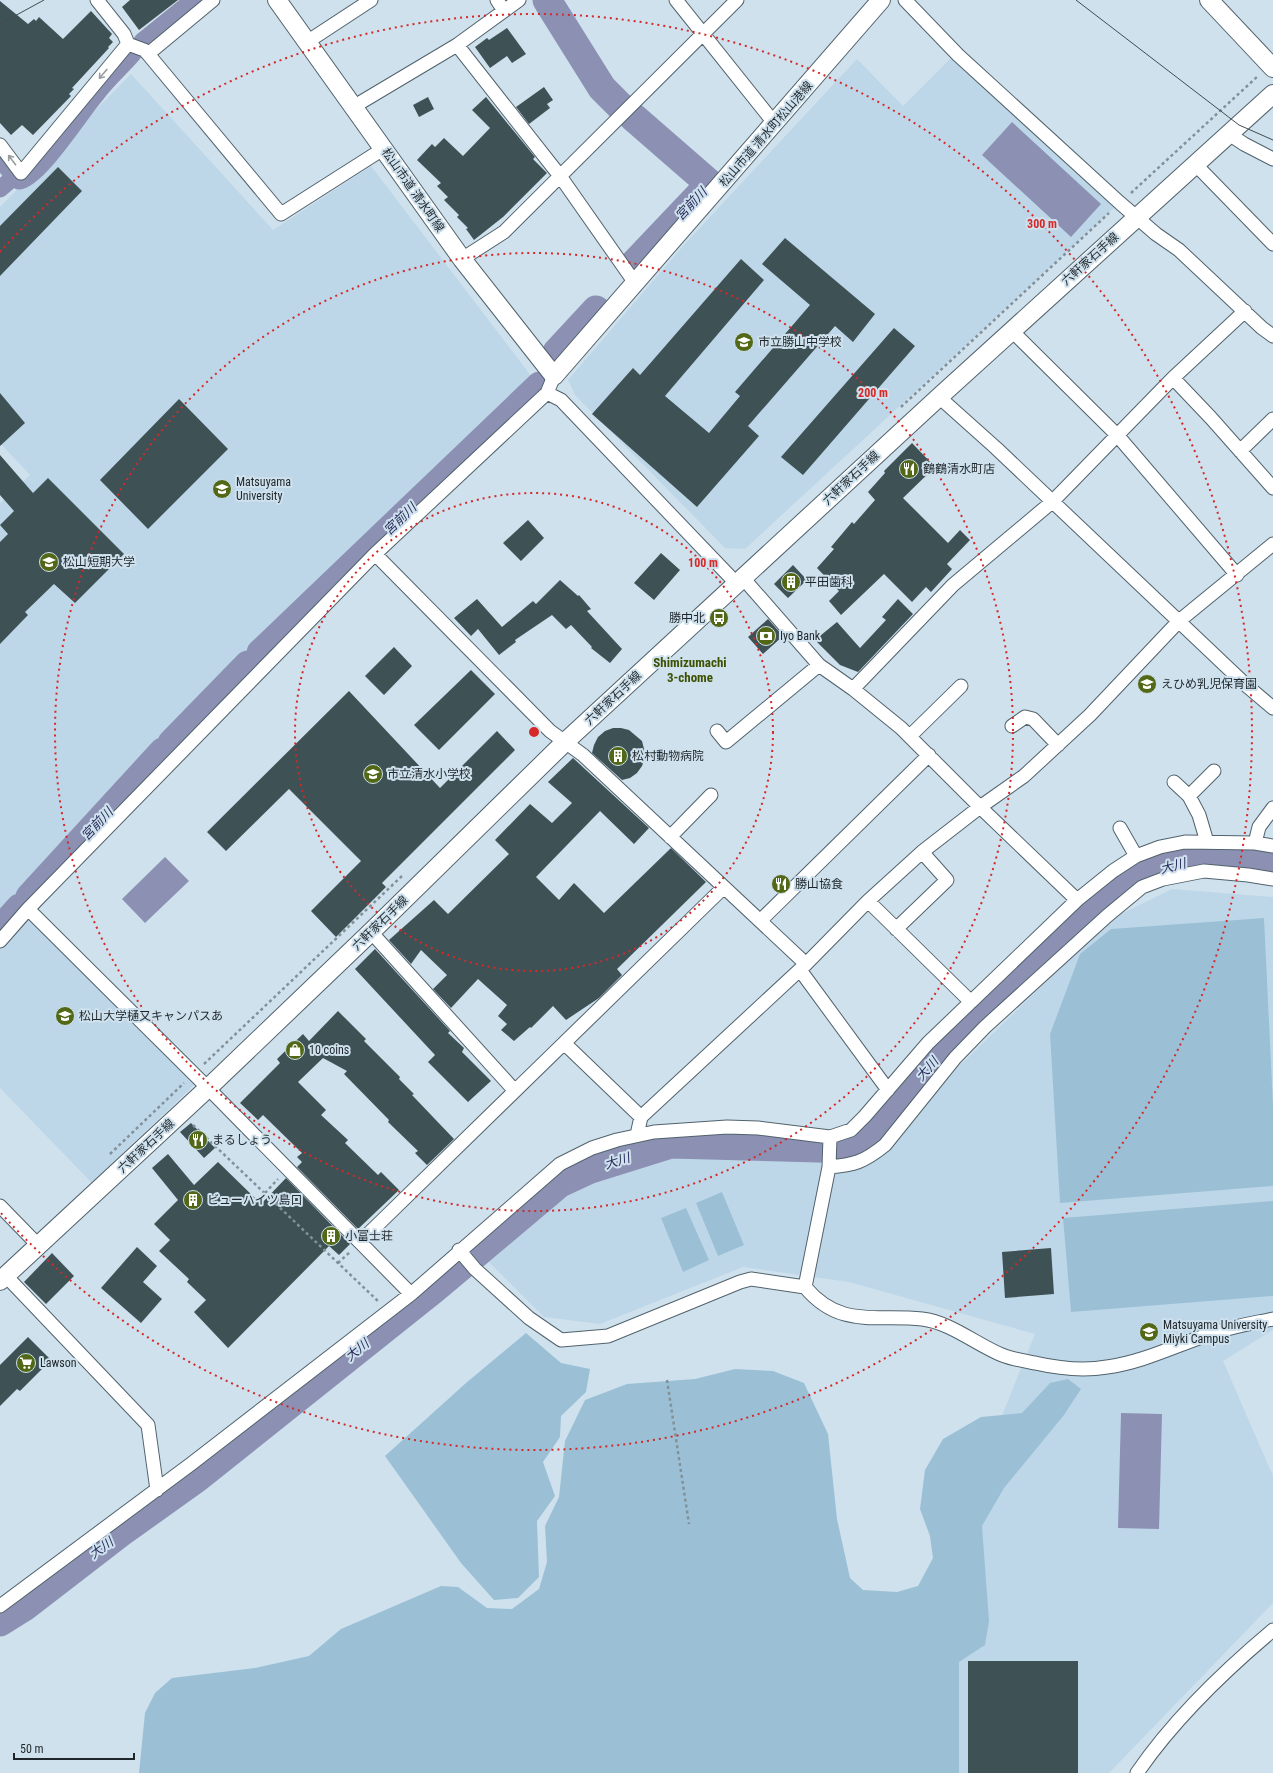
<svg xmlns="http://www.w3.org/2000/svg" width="1273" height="1773" font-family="'Roboto Condensed','Noto Sans JP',sans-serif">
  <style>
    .built { fill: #bed7e8 }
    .green { fill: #9bc0d6 }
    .water { fill: #8c91b4 }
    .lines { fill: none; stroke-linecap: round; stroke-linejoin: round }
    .canal { stroke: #8c91b4; stroke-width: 17 }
    .river { stroke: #8c91b4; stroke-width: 29 }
    .building { fill: #3e5256 }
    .street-casing { stroke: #51626c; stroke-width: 15 }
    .secondary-casing { stroke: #51626c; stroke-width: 20 }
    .path { stroke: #829099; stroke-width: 2.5; stroke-dasharray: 3 3; stroke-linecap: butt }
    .street { stroke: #fff; stroke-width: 13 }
    .secondary { stroke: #fff; stroke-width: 18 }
    .tram { stroke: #434c52; stroke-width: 1 }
    .oneway { stroke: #9a9da0 }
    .ring { fill: none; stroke: #d62828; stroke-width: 2; stroke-dasharray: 2 4 }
    .labels { text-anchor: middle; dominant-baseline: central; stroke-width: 4; stroke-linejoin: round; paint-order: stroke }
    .street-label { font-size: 12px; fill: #1f262b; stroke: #cee1ed }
    .poi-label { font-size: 12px; fill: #1f262b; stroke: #cee1ed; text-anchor: start }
    .water-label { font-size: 13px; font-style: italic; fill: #2b2d5c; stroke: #cee1ed }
    .neighbourhood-label { font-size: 13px; font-weight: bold; fill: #3c5000; stroke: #cee1ed }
    .centre { fill: #d62828; stroke: #cee1ed; stroke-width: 2 }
    .ring-label { font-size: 12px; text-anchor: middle; font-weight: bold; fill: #d62828; stroke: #cee1ed; stroke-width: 4; stroke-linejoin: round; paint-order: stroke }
  </style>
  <rect width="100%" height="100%" fill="#cee1ed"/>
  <path class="built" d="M951,58L1115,207L745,549L725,548L575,395L568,380L683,246L857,59L903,106Z
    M131,74L273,230L371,166L535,381L0,919V503L30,475L0,443V207Z
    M1172,889L1273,897V1330L1223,1361L1273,1476V1603L1109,1773H857L1035,1334L849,1282L743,1267L600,1324L544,1317L486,1259L568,1193L660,1157L880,1158L955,1070L1111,919Z
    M34,916L195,1084L92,1183L0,1088V949Z"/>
  <path class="green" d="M1264,918L1273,1105V1186L1060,1203L1050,1034L1080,954L1111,929Z
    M722,1192L744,1245L718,1256L696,1203Z
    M1273,1201V1296L1071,1312L1063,1218Z
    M686,1208L709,1260L683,1272L661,1218Z
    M526,1333L561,1363L590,1369L586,1392L561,1416L560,1437L543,1462L555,1496L537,1521L539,1577L518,1598L494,1600L461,1563L385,1456L466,1383Z
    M735,1369L773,1371L804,1383L828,1434L837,1519L850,1578L863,1590L897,1592L918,1586L933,1558L930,1536L920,1509L925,1470L943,1439L981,1417L1022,1413L1050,1383L1068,1379L1081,1389L1064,1415L1004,1488L982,1526L989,1621L985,1645L959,1662V1773H139L145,1713L155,1693L172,1678L255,1668L309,1656L341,1629L441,1586L458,1587L487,1608L512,1609L539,1589L547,1562L545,1526L559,1497L565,1441L585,1400L627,1384L695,1379Z"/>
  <path class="water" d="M1012,122L1101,204L1071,237L982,155Z
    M165,857L189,881L145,923L122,899Z
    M1121,1413L1162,1414L1159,1529L1118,1528Z"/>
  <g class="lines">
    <path class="canal" d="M142,41L193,0
      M0,159L14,177
      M0,189L14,177L19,181C38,180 82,111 96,95C107,80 121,68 133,54"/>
    <path class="river" d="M547,0L602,88L622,108
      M633,117L710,184L635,263
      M557,352L596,310
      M261,653L540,386
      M172,743L248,665
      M30,897L163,752
      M0,930L20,908
      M0,1622L24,1607L120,1533L197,1478L434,1289L560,1183L588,1170L671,1144L854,1149L872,1137L932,1062L1033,964L1130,878L1184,861H1273"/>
  </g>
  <path class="building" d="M130,0H178L139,30L122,7Z
    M0,1L28,24L34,19L36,21L39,17L63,39L91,11L112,34L109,38L113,42L108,47L109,48L72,88L74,89L69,94L71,96L33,135L22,125L11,135L0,123Z
    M507,28L526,54L512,63L507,56L490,68L475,47L487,38L489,40Z
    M544,87L553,100L547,104L550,108L529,124L516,107Z
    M428,97L434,109L419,117L413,105Z
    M486,97L535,157L533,159L547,173L503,217L474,240L466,229L468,228L457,217L459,215L444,200L448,197L437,186L441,183L417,160L432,144L435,147L444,138L463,156L490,128L472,110Z
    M58,167L82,191L0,276V226Z
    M785,238L875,314L853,342L835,326L748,426L759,436L697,507L592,414L633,368L640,375L741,259L764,280L665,396L709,433L740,396L735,392L810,305L762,264Z
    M894,328L915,346L803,475L781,457Z
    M0,393L25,423L0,446Z
    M179,399L228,449L148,529L100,480Z
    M912,443L935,467L903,498L948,543L960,530L970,540L947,564L952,569L931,592L926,587L912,602L884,574L841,615L829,601L839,591L817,568L834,549L831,547L852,522L854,524L875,500L868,492L885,473L884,471Z
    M0,455L33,493L48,478L124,554L75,603L54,584L25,612L28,615L0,644V542L8,534L0,525L14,511L0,495Z
    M528,520L544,538L521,561L503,543Z
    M661,553L680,570L654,600L634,583Z
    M793,565L807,580L788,598L774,584Z
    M560,580L578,596L579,595L591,609L587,611L622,649L610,663L591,648L592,647L571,625L566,629L552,615L515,640L516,642L499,655L478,629L471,636L454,618L477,599L502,627L533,601L536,604Z
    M898,599L913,614L858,672L840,665L815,640L837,622L860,648L886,620L882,617Z
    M768,619L783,636L763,654L748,637Z
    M394,647L412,666L384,695L365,676Z
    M471,670L495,694L439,750L414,725Z
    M349,691L440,788L497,731L515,750L382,883L386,887L336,937L311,911L361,861L289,789L226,851L207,832Z
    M613,728H621L629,730L642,741L644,749L645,758L642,766L637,773L630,778L622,780L592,753L594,745L598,737L605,731Z
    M573,758L649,828L634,844L600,811L536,877L559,900L574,883L604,913L671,848L706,882L617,969L622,975L599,998L566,1020L553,1006L531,1028L530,1027L514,1041L501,1030L507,1024L498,1016L507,1005L478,979L451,1008L433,989L447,975L421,950L411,964L389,940L434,900L448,914L509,854L495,840L530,804L552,823L572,803L548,782Z
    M375,949L450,1031L448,1033L464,1048L462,1052L491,1081L468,1102L428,1062L435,1055L355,969Z
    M338,1011L366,1039L364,1041L400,1077L399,1079L414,1094L412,1095L454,1139L427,1165L415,1153L418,1151L388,1122L389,1120L344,1074L347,1071L323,1058L298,1082L326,1110L321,1115L348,1140L345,1143L378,1175L381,1172L399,1190L358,1229L297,1167L302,1162L297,1157L302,1153L263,1115L258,1120L240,1103L280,1063L277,1059L303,1034L309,1041Z
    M191,1123L215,1148L204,1158L180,1132Z
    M168,1154L194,1185L218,1162L261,1204L286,1178L350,1244L339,1255L329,1246L228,1348L194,1312L206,1300L187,1282L189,1279L159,1251L170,1240L154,1224L178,1200L152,1168Z
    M137,1247L157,1266L143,1282L162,1299L141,1323L101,1288Z
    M1051,1248L1054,1294L1005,1298L1002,1252Z
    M52,1253L74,1276L46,1304L24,1282Z
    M28,1337L51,1360L20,1391L17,1389L0,1406V1365Z
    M968,1661H1078V1773H968Z"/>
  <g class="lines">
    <defs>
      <path id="street" d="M97,0L124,34L128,44L144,50L148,54L281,214L383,149
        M497,0L504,11
        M676,0L775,124
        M905,0L958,55L1120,203L1156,234L1179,250L1262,328L1273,336
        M307,42L371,0
        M457,45L560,176L635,283
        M148,54L213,0
        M353,107L457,45L519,0
        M1229,134L1244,144L1273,159
        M0,145L21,173L128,44
        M1196,165L1273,244
        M462,259L504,232L737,0
        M1012,331L1117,435L1237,575
        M1173,378L1211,418L1273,488
        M547,393L561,400L737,584
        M939,397L996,448L1247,686L1273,708
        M1240,451L1273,419
        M375,554L550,731L583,755L806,964
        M743,578L819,665L853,689L901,728L980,807L1077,900
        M853,689L953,585L1052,502L1173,378L1245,311
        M1012,726L1025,717L1033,719L1058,745
        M717,731L726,742L819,665
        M910,736L961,686
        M1174,782L1189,796L1199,815L1207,842
        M1189,796L1214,771
        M1120,828L1136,856
        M670,837L711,795
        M1255,843L1259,827L1273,808
        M868,901L971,1002
        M28,909L208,1088L411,1294
        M760,921L929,755
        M896,929L947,880L922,852
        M371,932L515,1091
        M0,941L28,909L375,554L547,393L554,376
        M800,970L888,1090
        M564,1043L641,1117
        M637,1135L641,1117L806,964L868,901L922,852L980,807L1024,776L1090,715L1179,621L1273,544
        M829,1167C854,1165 864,1162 885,1145L955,1058L985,1027L1107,916L1142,887L1163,879L1204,871L1248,875L1273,879
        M0,1206L39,1246
        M360,1242L724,887
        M459,1250L475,1269L529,1318L561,1340L608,1336L740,1282L751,1279L805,1287C840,1329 876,1314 922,1319C950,1322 977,1345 1002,1355C1012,1359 1024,1361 1035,1363C1057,1368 1084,1371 1107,1367C1145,1362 1180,1343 1217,1332C1235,1326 1254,1323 1273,1319
        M6,1276L148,1425L157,1490
        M805,1287L829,1167L830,1137
        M0,1606L191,1464L411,1294L560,1164L592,1148L617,1140L654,1132L727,1127L758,1128L830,1137L851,1130L865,1116L928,1043L1077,900L1113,871L1136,856L1160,847L1185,842L1255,843L1273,846
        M1137,1773C1174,1719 1223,1672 1273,1630"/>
      <path id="secondary" d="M277,0L462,259L554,376L881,0
        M1209,0L1273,68
        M0,1281L208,1088L371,932L565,742L939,397L1273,94"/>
    </defs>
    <use href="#street" class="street-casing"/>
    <use href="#secondary" class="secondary-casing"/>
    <path class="path" d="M1131,193L1258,76
      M901,407L1109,213
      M204,1064L403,875
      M193,1125L379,1302
      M110,1154L184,1083
      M265,1193L278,1179
      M338,1263L350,1252
      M667,1380L689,1524"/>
    <use href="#street" class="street"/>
    <use href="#secondary" class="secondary"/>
    <path class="tram" d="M1076,0L1239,125L1273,140
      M0,24L44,0"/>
  </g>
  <defs><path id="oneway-shaft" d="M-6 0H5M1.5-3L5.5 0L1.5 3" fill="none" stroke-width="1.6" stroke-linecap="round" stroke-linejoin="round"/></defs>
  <g class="oneway">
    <use href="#oneway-shaft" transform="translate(103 74) rotate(130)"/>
    <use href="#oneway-shaft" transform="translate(12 160) rotate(-127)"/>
  </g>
  <g class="ring">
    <circle cx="534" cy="732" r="239"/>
    <circle cx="534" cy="732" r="479"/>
    <path d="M0 252A718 718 0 1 1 0 1212"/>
  </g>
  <defs>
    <symbol id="school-disc" viewBox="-11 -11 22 22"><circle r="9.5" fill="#526817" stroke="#cee1ed"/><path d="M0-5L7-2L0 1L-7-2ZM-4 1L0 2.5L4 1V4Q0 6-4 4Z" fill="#fff"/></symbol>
    <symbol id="restaurant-disc" viewBox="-11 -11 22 22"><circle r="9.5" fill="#526817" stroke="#cee1ed"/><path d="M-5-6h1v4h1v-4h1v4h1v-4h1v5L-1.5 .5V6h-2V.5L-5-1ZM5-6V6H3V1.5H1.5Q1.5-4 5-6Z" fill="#fff"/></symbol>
    <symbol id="university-disc" viewBox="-11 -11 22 22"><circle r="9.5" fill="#526817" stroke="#cee1ed"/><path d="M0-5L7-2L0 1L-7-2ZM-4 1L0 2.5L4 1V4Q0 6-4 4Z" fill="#fff"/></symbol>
    <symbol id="building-disc" viewBox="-11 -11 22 22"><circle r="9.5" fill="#526817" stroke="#cee1ed"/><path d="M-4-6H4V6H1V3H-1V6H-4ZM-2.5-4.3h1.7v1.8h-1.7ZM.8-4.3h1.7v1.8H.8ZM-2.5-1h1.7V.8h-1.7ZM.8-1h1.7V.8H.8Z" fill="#fff"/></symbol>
    <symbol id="bus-disc" viewBox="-11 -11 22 22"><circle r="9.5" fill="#526817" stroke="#cee1ed"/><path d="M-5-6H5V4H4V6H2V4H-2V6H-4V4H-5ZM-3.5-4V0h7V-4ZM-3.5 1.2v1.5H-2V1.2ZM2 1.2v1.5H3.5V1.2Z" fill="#fff"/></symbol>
    <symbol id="bank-disc" viewBox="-11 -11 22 22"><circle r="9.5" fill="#526817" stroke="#cee1ed"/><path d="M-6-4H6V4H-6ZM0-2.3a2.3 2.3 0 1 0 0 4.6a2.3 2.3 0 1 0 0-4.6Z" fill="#fff"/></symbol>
    <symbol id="shop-disc" viewBox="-11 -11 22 22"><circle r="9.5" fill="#526817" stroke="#cee1ed"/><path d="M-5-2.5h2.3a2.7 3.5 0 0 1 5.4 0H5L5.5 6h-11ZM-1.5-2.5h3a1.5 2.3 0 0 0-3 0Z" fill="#fff"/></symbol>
    <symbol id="supermarket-disc" viewBox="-11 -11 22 22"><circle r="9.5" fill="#526817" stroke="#cee1ed"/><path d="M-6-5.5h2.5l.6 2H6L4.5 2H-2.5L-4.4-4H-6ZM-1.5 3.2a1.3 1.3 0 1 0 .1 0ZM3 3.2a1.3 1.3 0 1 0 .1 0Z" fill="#fff"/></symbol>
  </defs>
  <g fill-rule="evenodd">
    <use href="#school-disc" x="733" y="331" width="22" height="22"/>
    <use href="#restaurant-disc" x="898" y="458" width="22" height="22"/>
    <use href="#university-disc" x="211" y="478" width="22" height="22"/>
    <use href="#university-disc" x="38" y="551" width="22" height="22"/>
    <use href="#building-disc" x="780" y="571" width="22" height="22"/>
    <use href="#bus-disc" x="708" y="607" width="22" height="22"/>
    <use href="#bank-disc" x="755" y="625" width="22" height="22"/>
    <use href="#school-disc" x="1136" y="673" width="22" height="22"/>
    <use href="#building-disc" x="607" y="745" width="22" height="22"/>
    <use href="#school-disc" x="362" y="763" width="22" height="22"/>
    <use href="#restaurant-disc" x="770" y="873" width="22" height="22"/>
    <use href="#university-disc" x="54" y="1005" width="22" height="22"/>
    <use href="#shop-disc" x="284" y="1039" width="22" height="22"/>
    <use href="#restaurant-disc" x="187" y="1129" width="22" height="22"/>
    <use href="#building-disc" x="182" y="1189" width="22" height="22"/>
    <use href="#building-disc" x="320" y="1225" width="22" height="22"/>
    <use href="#university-disc" x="1138" y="1321" width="22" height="22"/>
    <use href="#supermarket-disc" x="15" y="1352" width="22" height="22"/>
  </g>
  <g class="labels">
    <g class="street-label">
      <text transform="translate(766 134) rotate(-49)">松山市道 清水町松山港線</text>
      <text transform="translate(413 190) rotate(55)">松山市道 清水町線</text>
      <text transform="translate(1090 259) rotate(-42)">六軒家石手線</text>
      <text transform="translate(851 478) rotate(-43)">六軒家石手線</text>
      <text transform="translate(613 698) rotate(-43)">六軒家石手線</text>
      <text transform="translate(380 923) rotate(-44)">六軒家石手線</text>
      <text transform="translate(146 1146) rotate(-43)">六軒家石手線</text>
    </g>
    <g class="poi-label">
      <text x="758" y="342">市立勝山中学校</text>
      <text x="923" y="469">鶴鶴清水町店</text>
      <text x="236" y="482">Matsuyama<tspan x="236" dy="14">University</tspan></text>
      <text x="63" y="562">松山短期大学</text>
      <text x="805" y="582">平田歯科</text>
      <text x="705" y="618" text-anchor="end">勝中北</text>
      <text x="780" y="636">Iyo Bank</text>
      <text x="1161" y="684">えひめ乳児保育園</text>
      <text x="632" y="756">松村動物病院</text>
      <text x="387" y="774">市立清水小学校</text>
      <text x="795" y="884">勝山協食</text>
      <text x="79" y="1016">松山大学樋又キャンパスあ</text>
      <text x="309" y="1050">10 coins</text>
      <text x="212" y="1140">まるしょう</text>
      <text x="207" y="1200">ビューハイツ島口</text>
      <text x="345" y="1236">小富士荘</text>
      <text x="1163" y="1325">Matsuyama University<tspan x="1163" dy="14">Miyki Campus</tspan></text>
      <text x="40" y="1363">Lawson</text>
    </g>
    <g class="water-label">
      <text transform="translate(691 204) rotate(-47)">宮前川</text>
      <text transform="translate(400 519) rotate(-44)">宮前川</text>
      <text transform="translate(97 824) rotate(-47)">宮前川</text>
      <text transform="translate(1173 866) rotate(-14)">大川</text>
      <text transform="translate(927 1069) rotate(-49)">大川</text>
      <text transform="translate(617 1161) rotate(-17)">大川</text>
      <text transform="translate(357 1350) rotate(-39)">大川</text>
      <text transform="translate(101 1548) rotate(-36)">大川</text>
    </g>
    <g class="neighbourhood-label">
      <text x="690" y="662">Shimizumachi<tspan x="690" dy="15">3-chome</tspan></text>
    </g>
  </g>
  <circle cx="534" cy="732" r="6" class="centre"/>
  <g class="ring-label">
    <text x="1042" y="228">300 m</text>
    <text x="873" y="397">200 m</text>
    <text x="703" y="567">100 m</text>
  </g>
  <path d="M14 1753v6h120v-6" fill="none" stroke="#1f262b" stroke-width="2"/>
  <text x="20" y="1753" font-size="12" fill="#1f262b" stroke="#cee1ed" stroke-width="3" paint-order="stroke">50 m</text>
</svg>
